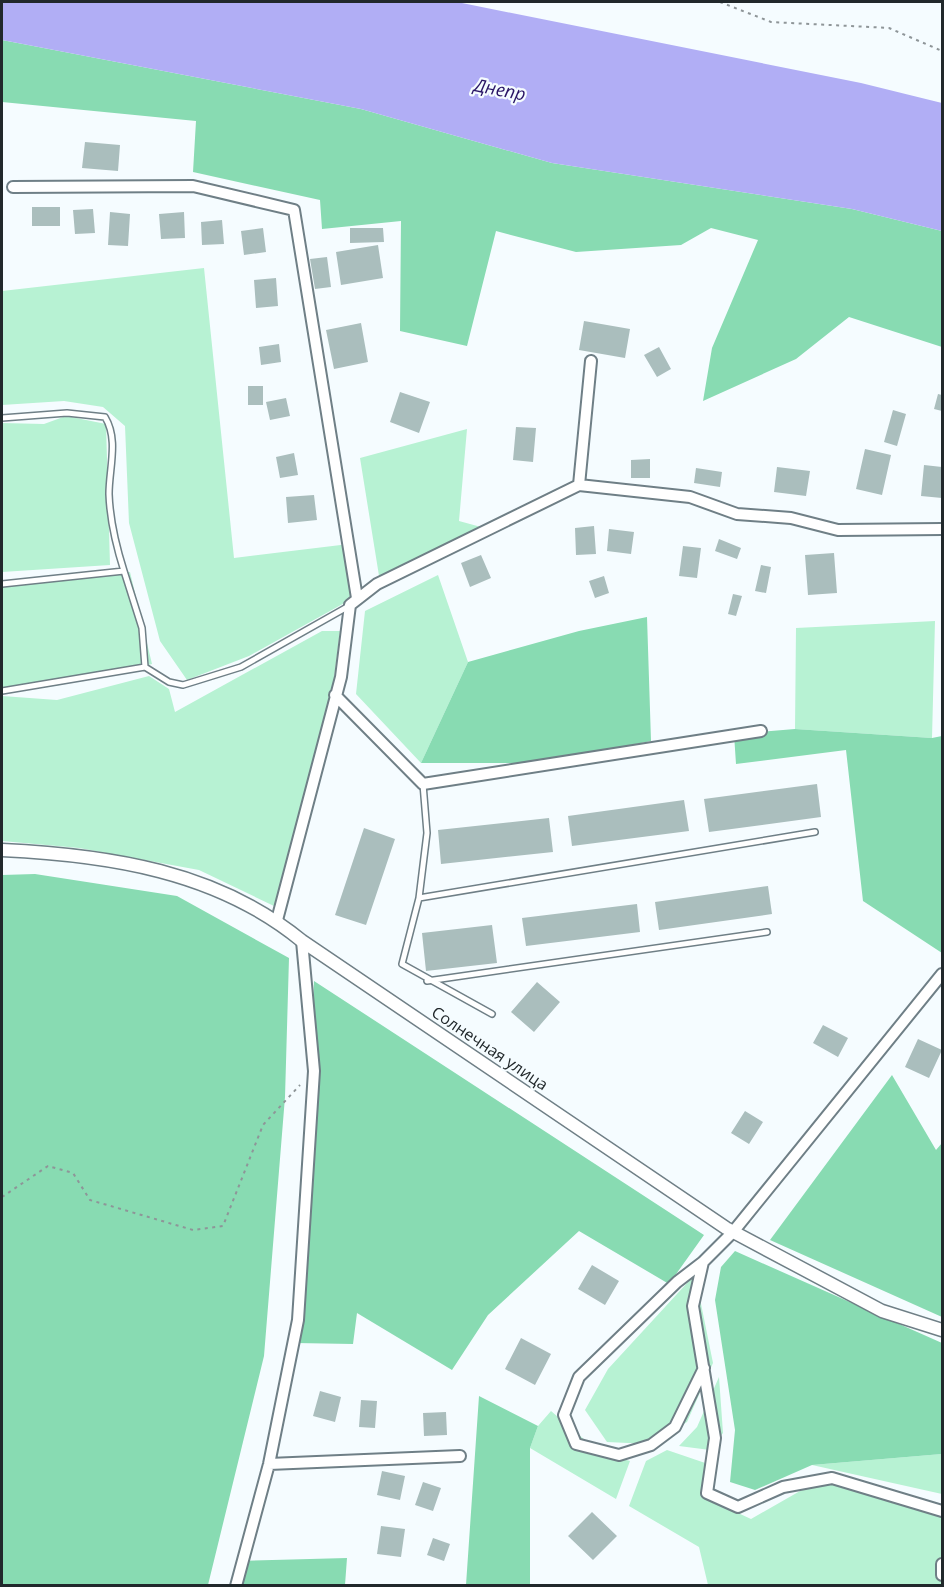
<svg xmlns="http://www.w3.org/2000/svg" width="944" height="1587" font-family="'Open Sans',sans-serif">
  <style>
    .green { fill: #b7f2d3 }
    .forest { fill: #88dbb2 }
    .water { fill: #b1aef5 }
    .building { fill: #aabebd }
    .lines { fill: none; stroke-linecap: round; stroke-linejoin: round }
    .service-casing { stroke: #6f7f86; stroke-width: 8 }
    .minor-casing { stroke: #6f7f86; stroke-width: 14 }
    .tertiary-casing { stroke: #6f7f86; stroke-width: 15 }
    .path { stroke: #8e9598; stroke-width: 2; stroke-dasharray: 3 4.5; stroke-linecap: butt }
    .service { stroke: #fff; stroke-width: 5 }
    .minor { stroke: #fff; stroke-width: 10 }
    .tertiary { stroke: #fff; stroke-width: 12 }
    .labels { text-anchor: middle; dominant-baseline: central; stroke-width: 4.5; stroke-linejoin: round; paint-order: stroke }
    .street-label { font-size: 16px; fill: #21282b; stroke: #f5fcff }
    .water-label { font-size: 18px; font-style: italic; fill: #291565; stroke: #f5fcff }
  </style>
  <rect width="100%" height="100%" fill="#f5fcff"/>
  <path class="green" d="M204,268L234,558L349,544L357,596L249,656L187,680L160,641L129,523L125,426L103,407L64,401L2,405V291Z
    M66,416L106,424L110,565L2,572V423L44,424Z
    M467,429L459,521L481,527L380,582L360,458Z
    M130,572L152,664L55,686L2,688V585Z
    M438,575L468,662L421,763L356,694L365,611Z
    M935,621L932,738L795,729L796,628Z
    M322,631H340L332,694L274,906L199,870L79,848L2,841V696L57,700L149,676L169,689L175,712Z
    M711,1257L699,1294L713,1363L687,1422L649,1444L607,1442L585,1410L608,1369Z
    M719,1377L723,1433L710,1450L679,1446L697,1427Z
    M551,1411L599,1452L630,1461L616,1499L530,1448L538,1426Z
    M667,1450L714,1466L710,1500L751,1519L821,1479L902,1499L942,1517V1585H708L699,1547L629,1506L646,1461Z
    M942,1454V1494L812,1465Z"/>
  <path class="forest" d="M2,40L361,109L552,163L852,209L942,231V347L849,317L796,359L703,401L712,348L758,240L711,228L681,245L576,252L496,231L467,346L400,331L401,221L322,229L320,200L193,172L196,121L2,102Z
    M647,617L651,741L542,763H421L468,662L579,631Z
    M795,729L932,738L942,736V953L863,901L846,750L736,764L734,734Z
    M35,874L177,896L289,958L285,1097L264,1356L208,1585H2V875Z
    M314,981L704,1235L669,1284L579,1231L488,1315L452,1370L357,1313L353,1344L295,1343Z
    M892,1075L936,1150L942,1143V1317L770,1240Z
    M735,1251L942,1343V1454L812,1465L755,1490L730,1482L735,1430L715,1300L721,1267Z
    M479,1396L538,1426L530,1448V1585H466Z
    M347,1558L345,1585L232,1586L238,1561Z"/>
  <path class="water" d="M2,2H457L861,83L942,103V231L852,209L552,163L361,109L2,40Z"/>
  <path class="building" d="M85,142L120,145L118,171L82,168Z
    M32,207H60V226H32Z
    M93,209L95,233L75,234L73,210Z
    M110,212L130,214L128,246L108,245Z
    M184,212L185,238L161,239L159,214Z
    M222,220L224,244L202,245L201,222Z
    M263,228L266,252L244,255L241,231Z
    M350,228H383L384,242L350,243Z
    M378,245L383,278L341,285L336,252Z
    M327,257L331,287L315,289L310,259Z
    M276,278L278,306L256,308L254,280Z
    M584,321L630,329L625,358L579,350Z
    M361,323L368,362L334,369L326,330Z
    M279,344L281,362L261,365L259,347Z
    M659,347L671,369L657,377L644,355Z
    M248,386H263V405H248Z
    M400,392L430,402L419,433L390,422Z
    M938,394L942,395V411L934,409Z
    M286,398L290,416L270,420L266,402Z
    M893,410L906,414L897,446L884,442Z
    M516,427L536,428L533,462L513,460Z
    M865,449L891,455L882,495L856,489Z
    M294,453L298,475L280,478L276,457Z
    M650,459V478H631V460Z
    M924,465L942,467V498L921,496Z
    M777,467L810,471L806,496L774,492Z
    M696,468L722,472L720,487L694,483Z
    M314,495L317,520L288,523L286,497Z
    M594,526L596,554L576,555L575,528Z
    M609,529L634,532L631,554L607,551Z
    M719,539L741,548L737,559L715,551Z
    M683,546L701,548L697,578L679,576Z
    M834,553L837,593L808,595L805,555Z
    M481,555L491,578L470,587L461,563Z
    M761,565L771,567L766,593L755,591Z
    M604,576L609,593L595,598L589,581Z
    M733,594L742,596L736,616L728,614Z
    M817,784L821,817L709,832L704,799Z
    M684,800L689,831L572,846L568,816Z
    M549,818L553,852L441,864L438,830Z
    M364,828L395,839L366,925L335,915Z
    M768,886L772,914L659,930L655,902Z
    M637,904L640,932L526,946L522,918Z
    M492,925L497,963L426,971L422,933Z
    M537,982L560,1002L534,1032L511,1012Z
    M823,1025L848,1038L838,1057L813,1043Z
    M918,1039L942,1050L929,1078L905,1067Z
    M745,1111L763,1122L749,1144L731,1133Z
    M592,1265L619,1281L605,1305L578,1289Z
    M521,1338L551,1354L535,1385L505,1369Z
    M320,1391L341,1397L335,1422L313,1416Z
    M361,1400L377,1401L375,1428L359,1427Z
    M446,1412L447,1435L424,1436L423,1413Z
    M382,1471L405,1476L400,1500L377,1495Z
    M423,1482L441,1488L433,1511L415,1505Z
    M592,1512L617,1536L593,1560L568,1536Z
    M381,1526L405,1529L401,1557L377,1554Z
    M433,1538L450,1544L444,1561L427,1555Z"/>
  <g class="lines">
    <defs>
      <path id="service" d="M2,418L67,413L105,417C119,440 109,468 109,494C110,521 116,546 124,571
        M2,584L124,571L142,628L145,667
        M2,691L145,667L169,682L183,685L196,681L241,667L349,606
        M423,784L427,833L419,898L815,832
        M419,898L402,964L492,1014
        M427,981L767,932"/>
      <path id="minor" d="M13,187L193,186L294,210L357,598
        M579,485L591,361
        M335,695L423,784L761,731
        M277,920L341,677L350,605L377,584L579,485L690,497L737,514L791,518L838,530L942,529
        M942,974L733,1232L703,1262L693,1306L715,1438L707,1493L738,1507L783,1487L832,1478L942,1511
        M703,1262L677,1282L579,1377L564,1415L576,1444L619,1455L651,1445L675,1427L704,1368
        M269,1464L460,1456
        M942,1564V1575
        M236,1586L269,1464L298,1320L314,1071L302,941"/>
      <path id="tertiary" d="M2,850C108,855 217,871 302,941L726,1228L882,1311L942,1330"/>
    </defs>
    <use href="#service" class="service-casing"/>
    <use href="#minor" class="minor-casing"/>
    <use href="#tertiary" class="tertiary-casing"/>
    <path class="path" d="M720,2L771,22L889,28L942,51
      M2,1197L48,1166L73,1173L90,1200L193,1230L223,1226L263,1125L300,1085"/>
    <use href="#service" class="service"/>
    <use href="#minor" class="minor"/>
    <use href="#tertiary" class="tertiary"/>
  </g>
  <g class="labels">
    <g class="street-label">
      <text transform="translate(490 1048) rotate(34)">Солнечная улица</text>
    </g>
    <g class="water-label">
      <text transform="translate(500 89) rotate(11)">Днепр</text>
    </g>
  </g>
  <rect width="944" height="1587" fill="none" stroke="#21282b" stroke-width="6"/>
</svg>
